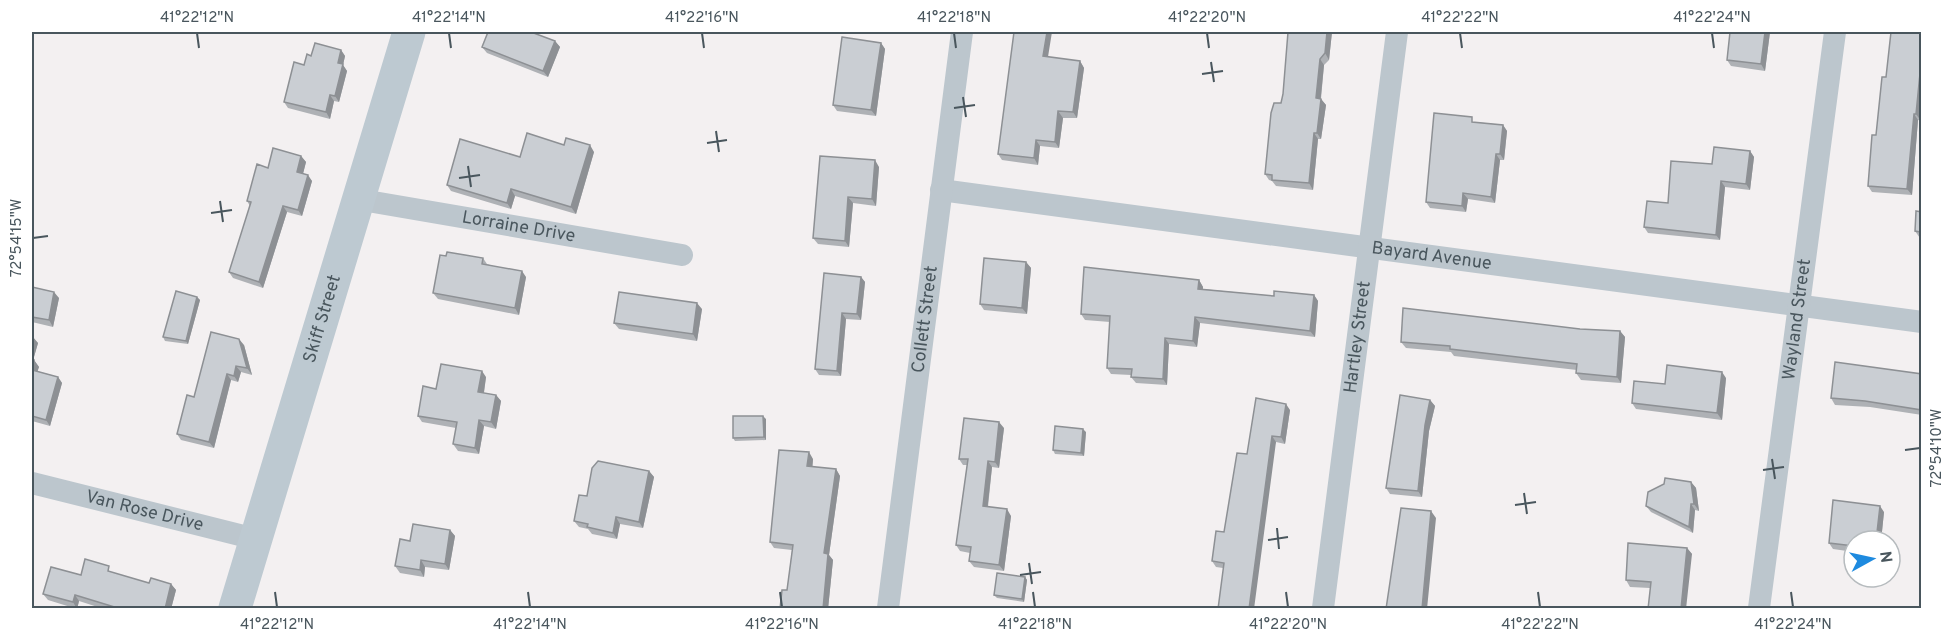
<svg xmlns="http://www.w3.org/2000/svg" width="1953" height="640" font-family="Overpass,sans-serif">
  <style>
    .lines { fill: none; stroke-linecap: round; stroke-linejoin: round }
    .street { stroke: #bcc6cd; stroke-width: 22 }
    .secondary { stroke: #bdc9d1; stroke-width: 33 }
    .wall { fill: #aeb1b5 }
    .shaded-wall { fill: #8d9094 }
    .building { fill: #caced3; stroke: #8d9094; stroke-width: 1.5 }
    .ticks { fill: none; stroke: #49565d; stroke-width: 2 }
    .labels { text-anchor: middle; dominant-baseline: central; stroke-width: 5; stroke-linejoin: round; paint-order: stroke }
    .street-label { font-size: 18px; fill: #49565d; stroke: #fff }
    .neatline { fill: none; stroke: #49565d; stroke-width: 2 }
    .ticks-label { font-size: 15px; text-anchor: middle; fill: #49565d }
  </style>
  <rect width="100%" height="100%" fill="#f3f0f1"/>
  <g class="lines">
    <g class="street">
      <path id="s1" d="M941,190L1922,322"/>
      <path id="s2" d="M356,199L682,255"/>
      <path id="s3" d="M32,483L256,539"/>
      <path id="s4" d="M888,608L962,32"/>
      <path id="s5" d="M1323,608L1397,32"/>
      <path id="s6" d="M1759,608L1835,32"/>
    </g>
    <path class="secondary" id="s7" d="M235,608L409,32"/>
  </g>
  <path class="wall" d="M1332,32L1329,60L1324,65L1321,99L1326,105L1321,139H1318L1313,190L1276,186L1272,181L1269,180L1265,174L1281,103Z
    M1770,32L1765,71L1731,66L1727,60Z
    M1922,32V112L1921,121L1918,120L1912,195L1872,192L1868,186L1886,77Z
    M555,41L560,47L548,77L487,53L482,47Z
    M881,43L885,49L876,116L837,111L833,105Z
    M341,50L345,56L343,65L347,71L339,102L334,101L330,119L288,108L284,102L304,65L311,56Z
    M1048,57L1080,61L1084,68L1077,118H1063L1059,148L1040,146L1038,165L1002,160L998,154Z
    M1476,122L1503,125L1507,131L1504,160H1500L1495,203L1468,199L1466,212L1430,208L1426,202Z
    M564,145L594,152L576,214L515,196L511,209L451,191L447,185L520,157Z
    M1750,151L1754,157L1750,190L1725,187L1720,240L1648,233L1644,227L1668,203L1712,164Z
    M301,156L306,162L303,173L312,181L302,216L287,212L263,288L233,278L229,272L250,206L247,201L268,168Z
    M820,156L879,167L876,206L853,203L849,247L818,244L813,238Z
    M1922,212V241L1915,231Z
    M446,256L483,258L487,264L526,277L519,315L438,299L433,293Z
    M1026,262L1031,268L1027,314L984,310L980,304Z
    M824,273L861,277L865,282L861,320L846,319L841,376L819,375L815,369Z
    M1199,280L1203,287V289L1274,296L1314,295L1318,301L1315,337L1200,323L1197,347L1169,344L1167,385L1136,383L1131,377V375L1111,374L1107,368L1110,322L1085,320L1081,314Z
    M32,287L59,298L53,327L32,322Z
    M197,297L200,300L188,344L165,341L163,337Z
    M702,309L697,341L619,329L614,323Z
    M1580,329L1620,331L1625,337L1621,383L1581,380L1576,373L1577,370L1454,356L1451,352L1406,348L1401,342Z
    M32,338L38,343L33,360H34L39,367L37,371L58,377L62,383L50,426L32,421Z
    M244,345L252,375L241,372L238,382L231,380L214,448L181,440L177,434L194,397Z
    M1922,374V415L1870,407L1835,405L1831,398Z
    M486,377L484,393L496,395L501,401L496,429L484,426L479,454L458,451L453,444L456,428L422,422L418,416L436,389Z
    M1726,378L1722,420L1636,409L1632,403L1665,384Z
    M1430,400L1435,406L1429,431L1422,497L1390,494L1386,488Z
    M1290,410L1285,444L1276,442L1223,568L1216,567L1212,561L1224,532L1247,454Z
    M766,419V440L735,441L733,438Z
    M1004,428L999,468L992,467L988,507L1011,516L1004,571L974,567L969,561L970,553L960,551L956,545L967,465H963L959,459Z
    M1086,432L1084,456L1055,454L1053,450Z
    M813,459L812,467L836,469L840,476L829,555L833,560L828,609H780L787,590L792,550L774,548L770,542Z
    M649,471L654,477L643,528L620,524L617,539L592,534L588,529L579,527L574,521L587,496Z
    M1691,482L1696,488L1699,511L1695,510L1693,533L1651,512L1646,506Z
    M1884,512L1881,541H1854V552L1833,549L1829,543Z
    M450,530L455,536L449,570L425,567L424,577L400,573L395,566Z
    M1687,548L1692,554L1650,588L1630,587L1626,580Z
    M113,573L149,583L171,584L176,590L171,609H104L79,601L77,609L48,600L43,594L81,575Z
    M1025,577L1027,580L1024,602L997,598L994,595Z"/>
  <path class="shaded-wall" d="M1047,32H1052L1047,63L1043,56Z
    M1327,32H1332L1329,60L1325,53Z
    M1765,32H1770L1765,71L1761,64Z
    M555,41L560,47L548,77L543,71Z
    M881,43L885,49L876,116L871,110Z
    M341,50L345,56L343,65L347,71L339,102L335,96L338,63Z
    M1922,53V112L1921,121L1916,114Z
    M1320,59L1324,65L1320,105L1316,98Z
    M1080,61L1084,68L1077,118L1073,112Z
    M330,95L334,101L330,119L326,112Z
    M1321,99L1326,105L1321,139L1317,133Z
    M1058,111L1063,118L1059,148L1055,142Z
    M1914,114L1918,120L1912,195L1907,189Z
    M1503,125L1507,131L1504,160L1500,154Z
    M1314,133L1318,139L1313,190L1309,183Z
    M1036,140L1040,146L1038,165L1034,158Z
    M590,145L594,152L576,214L571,207Z
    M1750,151L1754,157L1750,190L1746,184Z
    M1496,154L1500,160L1495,203L1491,197Z
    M301,156L306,162L302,178L297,172Z
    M875,160L879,167L876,206L872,199Z
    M308,175L312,181L302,216L298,210Z
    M1721,181L1725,187L1720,240L1716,235Z
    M511,189L515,196L511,209L507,203Z
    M1463,193L1468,199L1466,212L1462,206Z
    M848,197L853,203L849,247L845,241Z
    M283,206L287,212L263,288L259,282Z
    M1026,262L1031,268L1027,314L1022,308Z
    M522,271L526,277L519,315L515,308Z
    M861,277L865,282L861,320L857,314Z
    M1199,280L1203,287L1202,295L1198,289Z
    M54,292L59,298L53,327L49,320Z
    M1314,295L1318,301L1315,337L1310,331Z
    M197,297L200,300L188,344L186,341Z
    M697,303L702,309L697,341L693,334Z
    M842,313L846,319L841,376L837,371Z
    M1195,317L1200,323L1197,347L1193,341Z
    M1620,331L1625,337L1621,383L1617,377Z
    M33,337L38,343L32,364V343Z
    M1165,338L1169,344L1167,385L1163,379Z
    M239,339L244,345L252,375L247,368Z
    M34,360L39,367L36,376L32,370Z
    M236,366L241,372L238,382L234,376Z
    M482,371L486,377L483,398L478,392Z
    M1722,372L1726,378L1722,420L1717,413Z
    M227,374L231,380L214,448L209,442Z
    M58,377L62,383L50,426L46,420Z
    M496,395L501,401L496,429L491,422Z
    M1430,400L1435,406L1429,431L1422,497L1418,491L1425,425Z
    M1286,404L1290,410L1285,444L1281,437Z
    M763,416L766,419V440L764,437Z
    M479,420L484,426L479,454L475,448Z
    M999,422L1004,428L999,468L995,462Z
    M1083,429L1086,432L1084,456L1081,453Z
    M1272,436L1276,442L1254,609H1249Z
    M809,452L813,459L812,473L807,466Z
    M988,461L992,467L987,512L983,506Z
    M836,469L840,476L829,555L833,560L828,609H823L824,553Z
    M649,471L654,477L643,528L639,522Z
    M1691,482L1696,488L1699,511L1694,504Z
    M1691,504L1695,510L1693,533L1689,527Z
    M1880,506L1884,512L1881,541H1876Z
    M1007,509L1011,516L1004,571L999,565Z
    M1431,511L1436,518L1427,609H1422Z
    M616,517L620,524L617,539L613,533Z
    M450,530L455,536L449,570L445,564Z
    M1687,548L1692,554L1686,609H1681Z
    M421,560L425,567L424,577L420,570Z
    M1025,577L1027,580L1024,602L1022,599Z
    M171,584L176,590L171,609H165Z
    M75,595L79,601L77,609L73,602Z"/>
  <path class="building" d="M488,32H531L555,41L543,71L482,47Z
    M1014,32H1047L1043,56L1080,61L1073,112L1058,111L1055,142L1036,140L1034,158L998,154Z
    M1288,32H1327L1325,53L1320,59L1316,98L1321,99L1317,133H1314L1309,183L1272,180V175L1265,174L1271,113L1274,103H1281L1283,94Z
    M1730,32H1765L1761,64L1727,60Z
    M1891,32H1922V53L1916,114H1914L1907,189L1868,186L1872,135H1876L1882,77H1886Z
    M842,37L881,43L871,110L833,105Z
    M315,43L341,50L338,63L343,64L335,96L330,95L326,112L284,102L294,62L304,65L307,54L311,56Z
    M1434,113L1472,117V122L1503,125L1500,154H1496L1491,197L1463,193L1462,206L1426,202Z
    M527,133L564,145L566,138L590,145L571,207L511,189L507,203L447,185L460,139L520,157Z
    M1714,147L1750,151L1746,184L1721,181L1716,235L1644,227L1647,201L1668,203L1671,161L1712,164Z
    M273,148L301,156L297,172L308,175L298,210L283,206L259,282L229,272L251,202L247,201L257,164L268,168Z
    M820,156L875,160L872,199L848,197L845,241L813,238Z
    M1916,211L1922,212V239H1920L1921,232L1915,231Z
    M447,252L483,258L482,264L522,271L515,308L433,293L440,255L446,256Z
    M984,258L1026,262L1022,308L980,304Z
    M1084,267L1199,280L1198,289L1274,296V291L1314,295L1310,331L1195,317L1193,341L1165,338L1163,379L1131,377L1132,369L1107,368L1110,316L1081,314Z
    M824,273L861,277L857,314L842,313L837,371L815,369Z
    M32,287L54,292L49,320L32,317Z
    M176,291L197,297L186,341L163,337Z
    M619,292L697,303L693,334L614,323Z
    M1403,308L1580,329L1620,331L1617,377L1576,373L1577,364L1450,349V346L1401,342Z
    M211,332L239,339L247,368L236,366L234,376L227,374L209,442L177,434L187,395L194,397Z
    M32,360H34L32,370L58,377L46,420L32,416Z
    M1835,362L1922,374V410L1865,401L1831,398Z
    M441,364L482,371L478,392L496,395L491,422L479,420L475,448L453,444L457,422L418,416L423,386L436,389Z
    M1667,365L1722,372L1717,413L1632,403L1634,381L1665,384Z
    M1400,395L1430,400L1425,425L1418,491L1386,488Z
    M1256,398L1286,404L1281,437L1272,436L1249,609H1218L1224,563L1212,561L1216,531L1224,532L1237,453L1247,454Z
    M733,416H763L764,437L733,438Z
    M964,418L999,422L995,462L988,461L983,506L1007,509L999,565L969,561L971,547L956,545L968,459H959Z
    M1055,426L1083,429L1081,453L1053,450Z
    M779,450L809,452L807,466L836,469L824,553L828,554L823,609H780L782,590H787L793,545L770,542Z
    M598,461L649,471L639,522L616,517L613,533L587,527L588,524L574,521L579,495L587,496L592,468Z
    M1665,478L1691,482L1694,504H1691L1689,527L1646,506L1648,492L1664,484Z
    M1833,500L1880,506L1876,541H1854V546L1829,543Z
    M1401,508L1431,511L1422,609H1386Z
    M413,524L450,530L445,564L421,560L420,570L395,566L400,539L410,541Z
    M1628,543L1687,548L1681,609H1648L1651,582L1626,580Z
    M85,559L109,566L108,571L149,583L151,578L171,584L165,609H121L75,595L73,602L43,594L51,567L81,575Z
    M997,573L1025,577L1022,599L994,595Z"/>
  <path class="ticks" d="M197,33L199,48M449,33L451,48M702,33L704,48M954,33L956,48M1207,33L1209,48M1460,33L1462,48M1712,33L1714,48M1211,62L1214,82M1202,74L1223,71M963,97L966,117M954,108L975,105M716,131L719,152M707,143L727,140M468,166L471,187M459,178L480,175M220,201L223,222M211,213L232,210M33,238L48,236M1905,450L1920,448M1772,459L1775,479M1763,470L1784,467M1524,493L1527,514M1515,505L1536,502M1277,528L1279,549M1268,540L1288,537M1029,563L1032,584M1020,575L1041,572M275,592L277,607M528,592L530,607M780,592L782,607M1033,592L1035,607M1286,592L1288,607M1538,592L1540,607M1791,592L1793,607"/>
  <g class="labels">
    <g class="street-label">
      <text stroke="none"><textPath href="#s2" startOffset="165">Lorraine Drive</textPath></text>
      <text stroke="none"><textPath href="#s1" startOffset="495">Bayard Avenue</textPath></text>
      <text stroke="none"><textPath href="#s7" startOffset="302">Skiff Street</textPath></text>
      <text stroke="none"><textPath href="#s4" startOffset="291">Collett Street</textPath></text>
      <text stroke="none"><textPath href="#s6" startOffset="291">Wayland Street</textPath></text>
      <text stroke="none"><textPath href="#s5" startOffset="273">Hartley Street</textPath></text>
      <text stroke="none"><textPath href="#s3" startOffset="116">Van Rose Drive</textPath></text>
    </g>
  </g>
  <rect width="1953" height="640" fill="none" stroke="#ffffff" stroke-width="66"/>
  <g transform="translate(1872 559) rotate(82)"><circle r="28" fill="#ffffff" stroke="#b6bbbe" stroke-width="1.5"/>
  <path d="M0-4.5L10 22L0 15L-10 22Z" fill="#1e8adf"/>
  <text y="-9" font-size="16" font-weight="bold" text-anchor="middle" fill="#49565d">N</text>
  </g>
  <rect x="33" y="33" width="1887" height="574" class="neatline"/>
  <g class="ticks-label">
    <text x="197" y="22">41°22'12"N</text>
    <text x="449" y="22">41°22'14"N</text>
    <text x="702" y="22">41°22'16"N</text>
    <text x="954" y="22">41°22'18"N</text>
    <text x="1207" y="22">41°22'20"N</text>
    <text x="1460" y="22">41°22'22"N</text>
    <text x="1712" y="22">41°22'24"N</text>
    <text transform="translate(16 238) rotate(-90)" y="5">72°54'15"W</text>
    <text transform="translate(1936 448) rotate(-90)" y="5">72°54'10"W</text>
    <text x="277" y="629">41°22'12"N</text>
    <text x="530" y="629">41°22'14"N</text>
    <text x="782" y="629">41°22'16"N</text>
    <text x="1035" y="629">41°22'18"N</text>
    <text x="1288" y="629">41°22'20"N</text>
    <text x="1540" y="629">41°22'22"N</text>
    <text x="1793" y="629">41°22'24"N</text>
  </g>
</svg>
